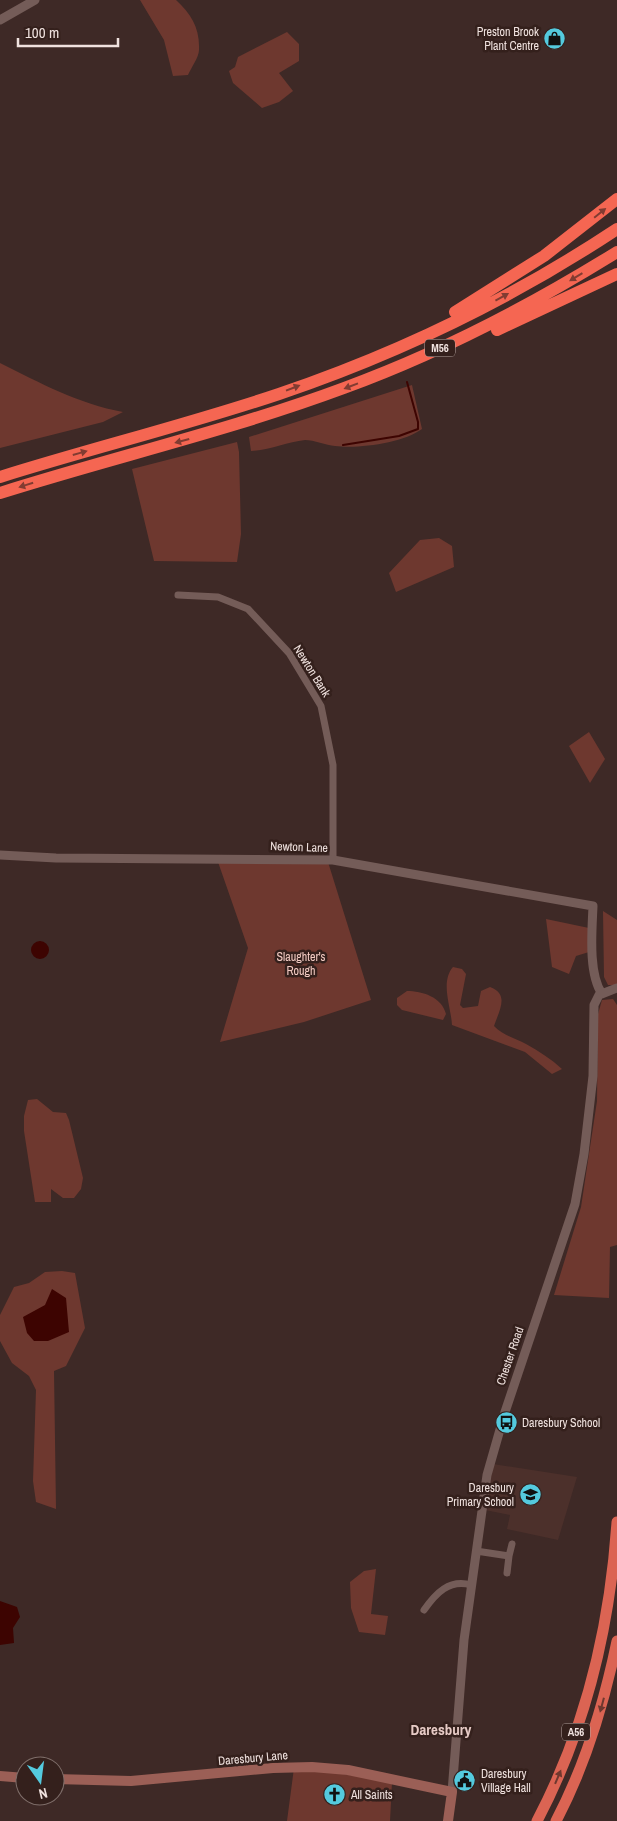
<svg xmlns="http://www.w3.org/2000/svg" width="617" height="1821" font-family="'Archivo Narrow',sans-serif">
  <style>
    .built { fill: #4c302b }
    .green { fill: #6e382f }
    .water { fill: #3d0401 }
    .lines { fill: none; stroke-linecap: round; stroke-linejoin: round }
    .stream { stroke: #3d0401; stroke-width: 2 }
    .minor { stroke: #745c58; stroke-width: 7 }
    .tertiary { stroke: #745c58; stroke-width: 9 }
    .secondary { stroke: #9b5f56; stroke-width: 10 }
    .trunk { stroke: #db6453; stroke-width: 11 }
    .motorway { stroke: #f56652; stroke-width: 12 }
    .oneway { fill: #813c32 }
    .oneway2 { fill: #6e382f }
    .labels { text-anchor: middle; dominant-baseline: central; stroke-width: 5; stroke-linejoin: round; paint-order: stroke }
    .shield { fill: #34201c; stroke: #b8a8a4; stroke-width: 1 }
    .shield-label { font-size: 11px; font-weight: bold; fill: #f0e2df }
    .poi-label { font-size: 12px; fill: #f0e2df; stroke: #34201c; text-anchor: start }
    .street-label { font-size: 12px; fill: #f0e2df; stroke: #34201c }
    .park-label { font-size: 12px; fill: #f3cbc3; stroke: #34201c }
    .quarter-label { font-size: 15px; font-weight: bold; fill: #e7cbc6; stroke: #34201c }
  </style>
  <rect width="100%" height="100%" fill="#3e2926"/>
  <path class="built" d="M493,1464L577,1477L558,1540L507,1529L510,1515L485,1510Z"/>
  <path class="green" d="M140,0H176C191,14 200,28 199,50C199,57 191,68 188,75L173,76L164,40Z
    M287,32L299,44V61L279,73L293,91L279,102L262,108L233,83L229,71L235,67L238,57Z
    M0,363C40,383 79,404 123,412L103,422L0,448Z
    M412,385L422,429C403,443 359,449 335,446C326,445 314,440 305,440C287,442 270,450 251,451L249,437Z
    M237,442L239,452L241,534L237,562L154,561L132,469Z
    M439,538L452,546L454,567L396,592L389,573L420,540Z
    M589,732L605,759L590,783L569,746Z
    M218,862H328L371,1000L304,1022L220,1042L248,948Z
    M603,911L617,920V985H608L604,977Z
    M546,919L589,928V952L576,956L569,974L552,967Z
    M453,967L462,969L466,974L460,1005L463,1008L478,1006L481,991L490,987C510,994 499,1011 494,1026C502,1035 515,1038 526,1044C539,1051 551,1059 562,1069L552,1074L525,1052L452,1025C451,1007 440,982 453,967Z
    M407,991C422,991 442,997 446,1014L443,1020L402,1010L397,1005V998Z
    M613,999L617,1005V1245L610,1247L609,1298L554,1295L581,1207L597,1101L598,1014L602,1000Z
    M37,1099L53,1112L66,1113L69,1120L83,1178L81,1189L74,1198H63L51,1189V1202H35L24,1131V1116L28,1100Z
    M62,1271L75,1273L85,1328L66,1366L54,1371L56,1509L36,1502L33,1481L36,1390L29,1376L12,1363L0,1341V1315L14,1287L29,1283L45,1272Z
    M376,1569L371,1614L388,1616L385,1635L359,1632L351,1608L350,1582L364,1571Z
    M294,1768L319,1770L392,1782L390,1821H287Z"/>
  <path class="water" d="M31 950a9 9 0 1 1 18 0a9 9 0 1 1-18 0Z
    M52,1289L66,1298L69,1332L48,1341H34L27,1333L23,1317L45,1305Z
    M0,1601L17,1607L20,1617L13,1628L14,1643L0,1645Z"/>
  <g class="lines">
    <path class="stream" d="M343,445L399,436L418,429V422L407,382"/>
    <path class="minor" d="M178,595L218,597L248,609L289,653L321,706L333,765V860
      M476,1551L509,1556L507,1573
      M509,1556L512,1544
      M424,1610C436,1593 449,1579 471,1585"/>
    <path class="tertiary" d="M0,20L35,0
      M0,855L56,858L333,860L593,906C592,931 588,973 602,994
      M452,1792L464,1640L487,1475L505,1412L575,1204L584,1154L593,1076L594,1005L599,995L617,988"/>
    <path class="secondary" d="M0,1776L25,1778
      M55,1779L131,1781L273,1768L312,1767L348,1770L452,1792L448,1821"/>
    <path class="trunk" d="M537,1821C586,1728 610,1627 617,1522
      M556,1821C586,1764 604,1704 617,1641"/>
    <path class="motorway" d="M455,312L544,256L617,199
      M497,330L617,274
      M0,477C92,448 187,425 279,394C397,354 513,298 617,229
      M0,493C114,457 231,430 344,388C440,353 530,306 617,252"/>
  </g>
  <defs><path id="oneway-solid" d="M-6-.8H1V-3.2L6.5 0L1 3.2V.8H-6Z" transform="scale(1.25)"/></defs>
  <g class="oneway">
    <use href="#oneway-solid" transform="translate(600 213) rotate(-39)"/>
    <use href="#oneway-solid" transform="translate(576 277) rotate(149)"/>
    <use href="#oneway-solid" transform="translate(502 297) rotate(-29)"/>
    <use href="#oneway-solid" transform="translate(351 386) rotate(159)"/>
    <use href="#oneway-solid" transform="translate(293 388) rotate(-21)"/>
    <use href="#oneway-solid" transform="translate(182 441) rotate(165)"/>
    <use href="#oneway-solid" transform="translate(80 453) rotate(-16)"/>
    <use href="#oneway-solid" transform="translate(26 485) rotate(163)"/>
  </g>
  <g class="oneway2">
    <use href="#oneway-solid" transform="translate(602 1705) rotate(105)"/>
    <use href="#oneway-solid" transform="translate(558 1777) rotate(-67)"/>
  </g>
  <defs>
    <symbol id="shop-disc" viewBox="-11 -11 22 22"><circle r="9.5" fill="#54cade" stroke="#34201c"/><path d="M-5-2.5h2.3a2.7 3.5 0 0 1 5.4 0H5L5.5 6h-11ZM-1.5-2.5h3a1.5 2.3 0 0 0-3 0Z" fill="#111"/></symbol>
    <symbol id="bus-disc" viewBox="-11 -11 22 22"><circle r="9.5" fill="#54cade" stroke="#34201c"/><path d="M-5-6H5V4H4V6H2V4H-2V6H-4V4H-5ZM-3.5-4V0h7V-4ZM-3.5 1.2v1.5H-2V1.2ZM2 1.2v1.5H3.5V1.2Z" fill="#111"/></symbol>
    <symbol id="school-disc" viewBox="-11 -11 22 22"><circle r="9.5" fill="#54cade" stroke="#34201c"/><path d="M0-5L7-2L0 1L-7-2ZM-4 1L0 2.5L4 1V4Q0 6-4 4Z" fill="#111"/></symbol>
    <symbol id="civic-disc" viewBox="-11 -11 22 22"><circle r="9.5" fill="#54cade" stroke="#34201c"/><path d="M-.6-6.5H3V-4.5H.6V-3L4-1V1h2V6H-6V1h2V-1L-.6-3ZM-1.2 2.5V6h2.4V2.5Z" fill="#111"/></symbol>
    <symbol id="church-disc" viewBox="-11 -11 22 22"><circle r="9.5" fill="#54cade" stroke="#34201c"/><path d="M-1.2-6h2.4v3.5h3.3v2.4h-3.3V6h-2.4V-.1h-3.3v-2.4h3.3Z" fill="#111"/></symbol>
  </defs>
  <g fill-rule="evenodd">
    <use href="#shop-disc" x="542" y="26" width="25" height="25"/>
    <use href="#bus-disc" x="494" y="1410" width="25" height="25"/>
    <use href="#school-disc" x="518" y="1482" width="25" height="25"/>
    <use href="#civic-disc" x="452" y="1768" width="25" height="25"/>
    <use href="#church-disc" x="322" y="1782" width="25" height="25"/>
  </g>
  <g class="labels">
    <g class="shield">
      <rect x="425" y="339.5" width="30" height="17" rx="4"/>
      <rect x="562" y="1723.5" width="28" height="17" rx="4"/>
    </g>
    <g class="shield-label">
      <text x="440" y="348">M56</text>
      <text x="576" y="1732">A56</text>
    </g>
    <g class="poi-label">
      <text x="539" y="32" text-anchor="end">Preston Brook<tspan x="539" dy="14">Plant Centre</tspan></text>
      <text x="522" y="1423">Daresbury School</text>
      <text x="514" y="1488" text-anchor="end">Daresbury<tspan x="514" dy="14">Primary School</tspan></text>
      <text x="481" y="1774">Daresbury<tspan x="481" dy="14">Village Hall</tspan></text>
      <text x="351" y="1795">All Saints</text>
    </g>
    <g class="street-label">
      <text transform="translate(312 671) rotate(58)">Newton Bank</text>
      <text transform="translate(299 847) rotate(2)">Newton Lane</text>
      <text transform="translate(510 1356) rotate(-71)">Chester Road</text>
      <text transform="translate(253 1758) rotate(-5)">Daresbury Lane</text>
    </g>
    <g class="park-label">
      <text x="301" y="957">Slaughter's<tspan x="301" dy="14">Rough</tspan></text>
    </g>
    <g class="quarter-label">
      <text x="441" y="1729">Daresbury</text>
    </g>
  </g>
  <g transform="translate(40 1781) rotate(166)"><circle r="24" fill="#34201c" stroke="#7f6e6a"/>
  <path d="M0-4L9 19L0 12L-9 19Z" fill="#54cade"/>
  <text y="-8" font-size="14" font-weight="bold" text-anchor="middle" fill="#f0e2df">N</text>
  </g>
  <path d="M18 38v8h100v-8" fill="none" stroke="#f0e2df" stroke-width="2.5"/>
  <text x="25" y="38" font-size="15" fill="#f0e2df" stroke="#34201c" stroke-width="4" paint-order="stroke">100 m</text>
</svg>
